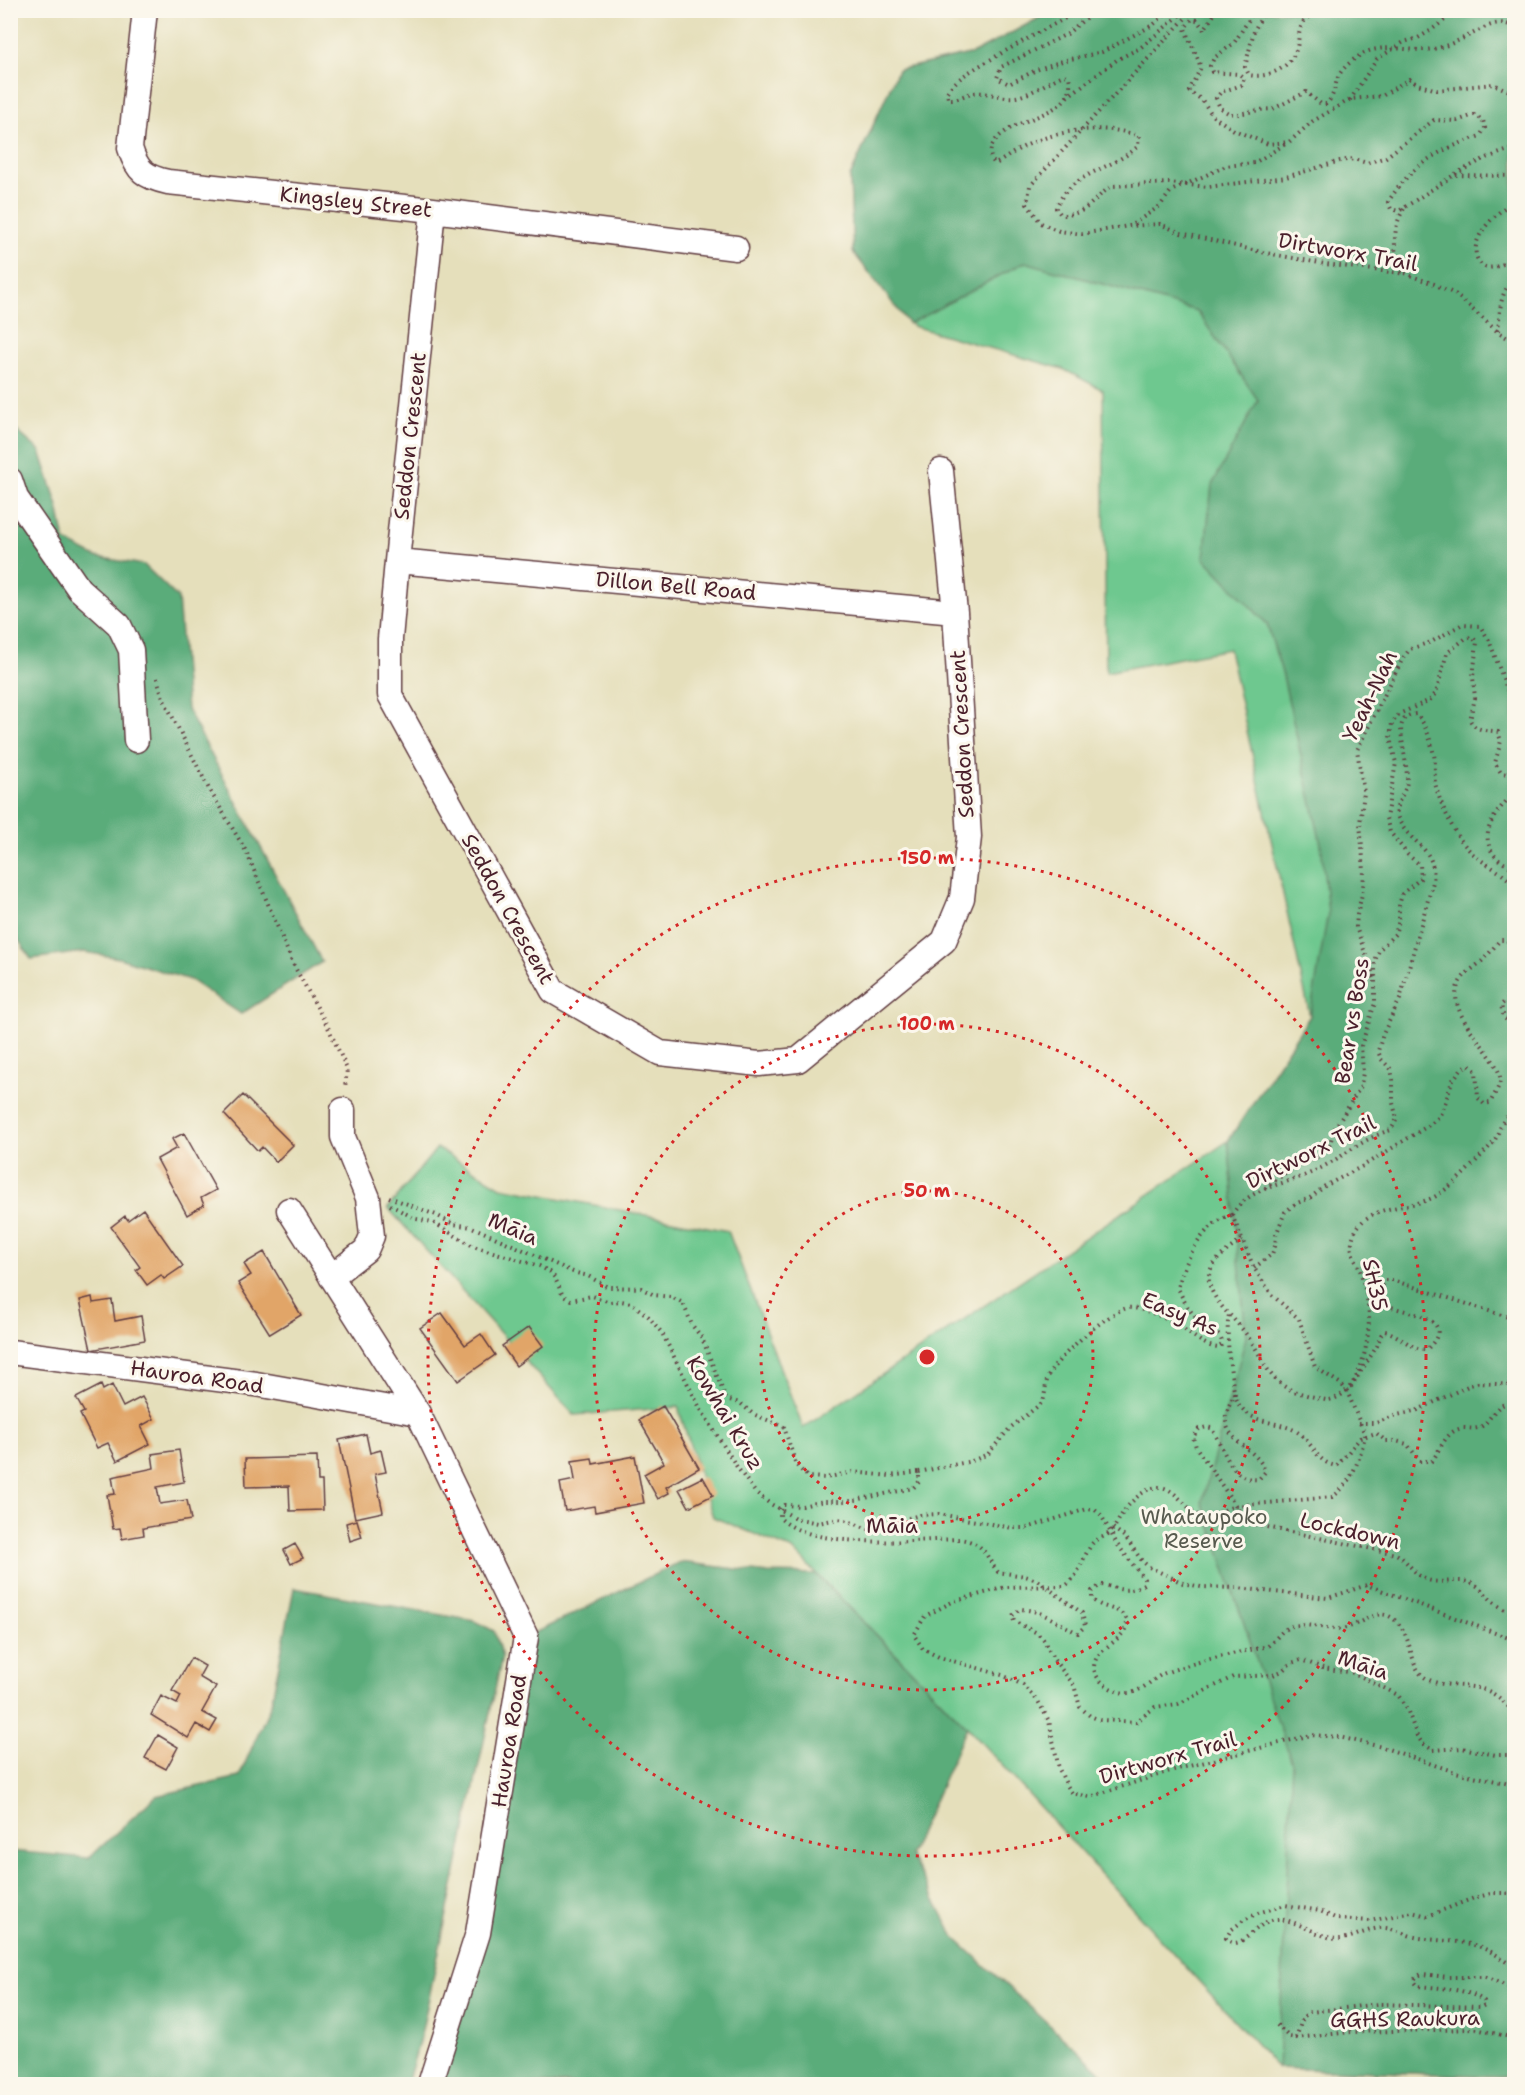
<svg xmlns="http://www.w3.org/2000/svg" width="1525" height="2095" font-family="'Shantell Sans',sans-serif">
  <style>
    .green { fill: #6ec88f; stroke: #5c745d; stroke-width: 1.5 }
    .forest { fill: #5aac7a; stroke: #526652; stroke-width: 1.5 }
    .building { fill: #e1a568 }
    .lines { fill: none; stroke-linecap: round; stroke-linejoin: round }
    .street-casing { stroke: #613c41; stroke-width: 27 }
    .path { stroke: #613c41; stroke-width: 4; stroke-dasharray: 1.5 4.5; stroke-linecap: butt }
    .street { stroke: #fff; stroke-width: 24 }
    .ring { fill: none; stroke: #d62828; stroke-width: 3; stroke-dasharray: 3 6 }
    .labels { text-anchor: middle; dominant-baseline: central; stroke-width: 6; stroke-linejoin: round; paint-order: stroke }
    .street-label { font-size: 21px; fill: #4a1f2b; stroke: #fbf7ec }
    .park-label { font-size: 21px; fill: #575a4e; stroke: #fbf7ec }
    .centre { fill: #d62828; stroke: #fbf7ec; stroke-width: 3 }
    .ring-label { font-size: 18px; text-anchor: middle; font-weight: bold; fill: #d62828; stroke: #fbf7ec; stroke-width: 6; stroke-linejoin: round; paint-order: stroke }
  </style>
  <rect width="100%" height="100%" fill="#fbf7ec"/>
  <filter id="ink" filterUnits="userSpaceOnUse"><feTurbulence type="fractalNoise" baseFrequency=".0167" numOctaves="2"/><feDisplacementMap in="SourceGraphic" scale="12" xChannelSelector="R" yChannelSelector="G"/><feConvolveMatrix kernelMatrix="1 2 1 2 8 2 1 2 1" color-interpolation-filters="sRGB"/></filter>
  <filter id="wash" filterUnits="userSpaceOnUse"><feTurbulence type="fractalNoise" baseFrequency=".008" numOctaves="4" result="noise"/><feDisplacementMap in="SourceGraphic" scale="24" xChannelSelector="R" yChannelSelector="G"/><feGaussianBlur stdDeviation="1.35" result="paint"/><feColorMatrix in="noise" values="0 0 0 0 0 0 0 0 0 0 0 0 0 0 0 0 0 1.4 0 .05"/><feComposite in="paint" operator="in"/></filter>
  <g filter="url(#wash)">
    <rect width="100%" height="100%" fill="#e5dfbb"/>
    <path class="green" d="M1044,11H1514V2077L1278,2068L967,1727L793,1550L713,1517L678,1407L574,1415L388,1208L437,1148L501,1187L728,1231L803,1428L1228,1141L1310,1016L1229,649L1106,672L1103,390L1063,369L913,326L853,252L850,177L898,70L974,53L1043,16Z"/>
    <path class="forest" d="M1044,11H1514V2077L1278,2068L1292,1763L1202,1502L1246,1337L1228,1141L1310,1016L1328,913L1321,844L1283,676L1267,624L1204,558L1212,485L1258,400L1197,311L1025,262L909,324L853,252L850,177L898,70L974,53L1043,16Z
      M10,425L40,451L58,506L65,541L96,557L144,565L178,598L187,709L322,962L241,1014L190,980L119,958L84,952L31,959L11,929Z
      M680,1562L768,1573L816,1574L967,1727L910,1855L956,1939L1114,2084H430L478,1933L526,1637Z
      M294,1588L475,1621L494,1631L502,1657L421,2035L407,2084H11V1851L89,1858L156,1796L239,1777L271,1704Z"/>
    <g id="blocks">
      <path class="building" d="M243,1095L293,1145L276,1162L262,1147L258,1151L224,1114Z
        M184,1133L216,1190L201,1198L204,1205L187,1215L157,1159L177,1148L172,1139Z
        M143,1209L183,1266L164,1279L161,1275L147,1285L136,1270L140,1267L111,1227L125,1216L128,1220Z
        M264,1252L301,1315L270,1334L238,1283L251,1275L244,1264Z
        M92,1297L93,1303L112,1300L115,1321L141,1316L145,1340L91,1350L80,1300Z
        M442,1313L465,1345L481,1334L495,1355L458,1381L420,1328Z
        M529,1327L543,1346L516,1366L502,1346Z
        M101,1385L103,1390L112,1385L123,1407L142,1397L154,1419L141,1426L150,1444L117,1461L108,1443L97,1448L80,1414L84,1412L76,1398Z
        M663,1406L699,1468L666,1487L669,1493L658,1499L644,1474L664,1463L639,1420Z
        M366,1434L370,1453L381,1450L386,1472L375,1474L383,1512L355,1518L339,1440Z
        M179,1450L184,1482L157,1487L160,1504L187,1500L191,1520L143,1528L144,1535L122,1539L120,1528L113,1529L107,1495L115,1494L112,1477L154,1468L152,1454Z
        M635,1456L644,1503L595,1512L594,1506L565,1511L560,1483L575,1480L572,1461L592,1458L593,1464Z
        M317,1457L318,1481H322L323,1510L290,1511L289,1486L246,1487L245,1459Z
        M703,1477L713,1495L689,1507L679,1489Z
        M357,1520L362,1537L350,1541L346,1523Z
        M295,1544L303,1558L291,1564L284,1550Z
        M191,1658L205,1666L199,1677L216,1687L202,1712L217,1720L210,1732L196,1724L188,1738L151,1715L161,1696L177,1704L181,1696L172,1691Z
        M158,1735L178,1747L166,1769L145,1758Z"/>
    </g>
  </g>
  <g filter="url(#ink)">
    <use href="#blocks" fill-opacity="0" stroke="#613c41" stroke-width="1.5"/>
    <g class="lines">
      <defs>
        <path id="street" d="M145,10L130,148C137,171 145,177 168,182L433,210L736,248
          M433,210L397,561L390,639V695L553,991L660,1053L759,1064L798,1060L944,941L962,898L969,837L955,612L941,471
          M10,480L16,498L79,589L119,625L131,650L136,740
          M397,561L955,612
          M289,1210L418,1413
          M331,1277L366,1250L372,1236L368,1198L343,1137V1110
          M10,1352L256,1384L418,1413L526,1637L478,1933L430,2084"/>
      </defs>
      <use href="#street" class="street-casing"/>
      <path class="path" d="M1081,10C1052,25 1023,41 995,57C978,67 958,76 947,92L948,99H950C958,100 965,94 973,93C988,91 1001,99 1016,97C1033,94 1048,81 1064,75L1069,77C1080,118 1006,115 992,146C989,153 990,158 995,164C1005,159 1013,152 1023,147C1056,130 1104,123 1139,136L1138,146C1113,170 1070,172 1056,208L1061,215C1087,216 1093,198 1112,186L1169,183L1208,187L1286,177L1340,161L1354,159L1367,163L1386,157L1434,120L1457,121L1474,115L1483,120L1485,128L1480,136C1437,151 1413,163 1388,202L1391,209L1399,211L1454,175L1514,176
        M1095,10L1067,34L1001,67L997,78L1009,84L1036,70L1062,61L1102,52L1153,25L1171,10
        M1193,10L1030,186L1027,204L1041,223L1059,231L1082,234L1129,226L1160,224L1181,233L1261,252L1325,264L1406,274L1434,284L1455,294L1498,332L1514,342
        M1217,10L1204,30L1197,20L1192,19L1185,28C1187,38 1202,63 1200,69C1197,76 1192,84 1189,91L1202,100L1213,116L1234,130L1268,144L1289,142L1313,121L1351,99L1382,96L1409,79L1417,84L1437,90L1493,84L1514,93
        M1255,10L1234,43L1214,58L1210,66L1212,72L1239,74L1244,78L1242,85L1221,92L1216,98L1220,108L1230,114H1239L1259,110L1273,109L1306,92L1321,104H1326C1335,96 1334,86 1339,75C1344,67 1351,61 1359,56C1378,43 1402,50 1423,50C1445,49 1461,39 1480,30C1491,24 1502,20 1514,27
        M1265,10L1254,31L1245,67L1249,75C1267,79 1290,68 1296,50C1300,40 1297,28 1306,19C1310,15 1318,13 1323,10
        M1067,97L1118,59L1140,48L1186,10
        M1350,100L1377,59L1404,42L1418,38L1430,31L1458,10
        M1455,174L1484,159L1514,148
        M1514,201C1501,209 1482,226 1477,242C1475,247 1475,255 1478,260C1485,275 1503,264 1514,259
        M1404,209C1392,227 1394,248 1398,269L1406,274
        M1133,224L1160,206L1171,191L1226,166L1254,163L1287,143
        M1498,331C1500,313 1499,292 1514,279
        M157,678L163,698L209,789L246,851L293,964L328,1027L347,1069L345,1088
        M1514,793C1497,810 1474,836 1498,859C1503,863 1509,866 1514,869
        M1514,917L1512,929L1514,931
        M1374,978L1356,927L1357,915L1363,890L1364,871L1360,823L1364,793L1357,750L1403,658L1410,649L1431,642L1461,625L1480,626L1489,640L1508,692L1514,701
        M1514,1000L1508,999L1501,1005L1504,1018L1514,1026
        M1265,1188L1287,1172L1323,1154L1329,1147L1334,1130L1361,1086L1363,1072L1361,1046L1375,1003V961L1379,950L1395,934L1399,920V906L1402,894L1421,878L1420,865L1408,855L1390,832L1386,818L1396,763L1390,738L1392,723L1399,714L1430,700L1436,693L1447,653L1466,638L1472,637L1477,642L1473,677L1475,698L1470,720C1476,732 1486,729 1498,732L1501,741L1495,763L1501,773L1508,774L1514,767
        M389,1197L436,1215L453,1224L472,1227L573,1272L588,1276L608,1287L641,1288L654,1295L671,1297L683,1303L692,1325L702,1338L726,1399L740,1403L753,1414L784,1427L796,1465L808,1477L826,1478L852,1472L890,1476L919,1472V1482L913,1488L851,1501H824L802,1506L784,1505L780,1510V1518C814,1551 915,1540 960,1539C986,1543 984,1555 998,1572L1025,1576L1037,1580L1082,1613L1085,1626L1078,1633C1059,1624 1043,1610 1020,1609L1012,1616L1014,1621L1037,1633L1043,1639L1054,1660L1074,1685L1080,1707L1090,1716L1100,1720L1136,1722L1155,1707L1178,1704L1233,1677L1273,1675L1282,1671L1291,1663L1301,1660L1323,1668L1354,1673L1398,1695L1407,1709L1417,1736L1423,1744L1433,1750L1462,1748L1496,1755H1514
        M390,1205L416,1219L432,1222L473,1246L539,1266L550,1272L555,1278L563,1296L571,1300L592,1296L610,1302L621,1301L631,1303L648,1316L662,1333L700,1408L737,1467L755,1492L769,1503L795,1518L818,1523L838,1519L846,1520L868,1529L920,1515L939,1514L1012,1528H1027L1087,1509L1095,1510L1101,1515L1117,1544L1144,1579V1584C1123,1595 1120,1587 1101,1585L1092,1591V1599C1102,1610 1120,1606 1127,1620C1128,1642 1094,1646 1094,1668C1095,1682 1116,1694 1129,1693C1142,1692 1153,1678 1165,1673C1199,1660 1233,1654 1268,1646C1277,1639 1282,1628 1293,1626C1309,1623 1323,1629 1339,1629C1361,1628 1377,1602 1397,1622C1412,1637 1410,1666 1423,1676C1439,1689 1466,1683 1485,1690C1498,1694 1505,1704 1514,1712
        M1232,1215L1254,1268L1272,1295L1299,1319L1315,1367L1341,1384L1347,1391L1365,1435C1361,1457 1351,1485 1332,1497L1235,1506L1203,1518C1188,1511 1180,1495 1167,1489C1151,1481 1132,1500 1124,1511C1119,1518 1115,1529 1108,1534C1101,1539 1094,1539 1090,1547C1081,1561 1079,1577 1065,1586L1006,1587L952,1602L925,1616L914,1635L923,1649L939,1657L1002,1675L1023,1685L1038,1701L1049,1721L1059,1769L1066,1784L1072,1793L1090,1797L1170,1771L1311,1735L1339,1737L1382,1747L1455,1772L1514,1785
        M1232,1215C1249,1185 1289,1185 1317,1170C1343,1157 1363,1138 1391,1130L1397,1119L1393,1103V1080L1391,1069L1381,1059L1378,1051L1383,1034L1400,999L1433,882C1438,845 1406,844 1397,815C1394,803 1407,793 1407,780C1407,763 1402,745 1401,729C1402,719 1406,715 1416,714C1426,723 1431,742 1434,755C1436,764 1434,774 1435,783C1438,796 1444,810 1450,822C1456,835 1467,850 1478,858C1491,868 1505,873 1514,886
        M1242,1240C1203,1266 1198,1280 1229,1315C1225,1329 1231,1390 1238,1403C1241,1408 1246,1413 1251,1416C1266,1424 1285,1423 1299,1433C1314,1444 1316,1463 1337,1466L1360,1438L1376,1433L1386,1441H1396L1407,1444L1420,1461H1432C1441,1449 1446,1430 1463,1428C1470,1428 1476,1430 1482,1426C1491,1420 1493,1408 1505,1404L1514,1409
        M1254,1268L1272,1254L1275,1246L1276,1235L1285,1212L1295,1204L1310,1198L1325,1186L1363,1166L1431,1124L1439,1117L1444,1107L1452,1081L1462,1068L1469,1065L1476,1071L1478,1098L1484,1104L1490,1103C1493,1097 1498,1089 1500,1082C1504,1056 1438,1014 1461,980C1467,972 1475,967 1482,961C1488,955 1494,947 1500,940H1507L1512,946L1514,956
        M1230,1315C1238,1324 1246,1333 1253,1344C1262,1358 1267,1374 1281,1384C1290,1391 1300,1393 1310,1396C1316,1397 1323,1400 1328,1400C1360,1396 1369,1343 1369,1316C1368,1300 1364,1283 1359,1267C1357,1262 1353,1256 1352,1251C1351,1247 1352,1241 1353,1237C1365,1200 1414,1212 1439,1194C1459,1181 1476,1161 1492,1144C1501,1133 1499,1118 1514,1112
        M1351,1387L1377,1346L1381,1335L1385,1331C1401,1335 1410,1350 1427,1349C1462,1316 1401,1313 1384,1304C1378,1295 1380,1290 1385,1280H1392L1514,1319
        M1235,1393C1232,1400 1227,1408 1226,1415C1223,1443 1260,1449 1265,1472L1259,1479C1229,1482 1225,1447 1211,1428L1207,1427L1199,1429L1193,1437L1196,1447L1244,1518L1257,1525L1396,1554C1409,1561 1414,1576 1428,1580C1443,1585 1459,1577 1474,1584C1483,1589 1487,1597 1495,1603C1501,1608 1508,1612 1514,1615
        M1359,1423H1376L1393,1416L1418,1410L1470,1385L1478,1383L1514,1385
        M919,1472L972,1461L988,1454L1010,1428L1043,1402C1046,1391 1045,1380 1051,1371C1062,1354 1105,1315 1124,1309C1131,1306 1139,1309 1146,1311C1157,1314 1170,1320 1179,1326C1192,1334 1204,1347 1219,1348L1222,1344C1222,1332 1207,1329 1199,1321C1190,1312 1183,1300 1178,1288C1184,1262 1203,1222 1232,1215
        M1113,1528L1126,1538L1142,1561L1149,1567L1183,1583L1201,1587L1238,1588L1328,1598L1367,1585L1514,1640
        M1514,1893H1494L1474,1898L1428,1916L1411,1912L1370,1921L1337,1919L1320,1911L1285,1905L1258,1913L1244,1920L1231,1930L1226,1938C1241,1956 1256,1918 1279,1919C1295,1920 1318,1936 1336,1939C1353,1940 1368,1927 1385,1928C1396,1929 1405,1935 1415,1937C1433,1941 1452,1940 1470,1944C1485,1947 1503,1958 1514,1967
        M1277,2025L1289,2037L1296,2038L1351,2032L1476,2029L1514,2038
        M1296,2038L1303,2017L1310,2012L1379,2004L1481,2007L1485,2005L1484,2001C1467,1988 1438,1988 1418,1986L1414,1981L1416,1977L1422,1974L1448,1977H1485L1514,1989"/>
      <use href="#street" class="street"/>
    </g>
  </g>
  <g class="ring">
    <circle cx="927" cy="1357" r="166"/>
    <circle cx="927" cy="1357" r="333"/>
    <circle cx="927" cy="1357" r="499"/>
  </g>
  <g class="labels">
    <g class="street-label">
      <text transform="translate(356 202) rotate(6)">Kingsley Street</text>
      <text transform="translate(1348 252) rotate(10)">Dirtworx Trail</text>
      <text transform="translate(410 436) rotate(-84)">Seddon Crescent</text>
      <text transform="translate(676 586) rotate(5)">Dillon Bell Road</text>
      <text transform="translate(1370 696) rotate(-64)">Yeah-Nah</text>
      <text transform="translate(962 734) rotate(-93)">Seddon Crescent</text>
      <text transform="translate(508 909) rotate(61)">Seddon Crescent</text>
      <text transform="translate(1352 1021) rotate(-81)">Bear vs Boss</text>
      <text transform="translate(1311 1152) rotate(-26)">Dirtworx Trail</text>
      <text transform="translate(513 1229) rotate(23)">Māia</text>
      <text transform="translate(1375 1285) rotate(78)">SH35</text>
      <text transform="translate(1180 1314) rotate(23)">Easy As</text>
      <text transform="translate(197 1377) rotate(8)">Hauroa Road</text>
      <text transform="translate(725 1413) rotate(59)">Kowhai Kruz</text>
      <text x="892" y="1526">Māia</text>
      <text transform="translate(1350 1531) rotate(13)">Lockdown</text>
      <text transform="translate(1363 1665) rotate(19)">Māia</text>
      <text transform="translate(509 1741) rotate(-81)">Hauroa Road</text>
      <text transform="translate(1168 1758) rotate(-16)">Dirtworx Trail</text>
      <text transform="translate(1405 2019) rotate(-1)">GGHS Raukura</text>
    </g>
    <g class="park-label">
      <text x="1204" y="1517">Whataupoko<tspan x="1204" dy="24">Reserve</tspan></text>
    </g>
  </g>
  <circle cx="927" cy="1357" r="9" class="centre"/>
  <g class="ring-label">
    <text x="927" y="864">150 m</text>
    <text x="927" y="1030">100 m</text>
    <text x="927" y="1197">50 m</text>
  </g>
  <rect width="1525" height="2095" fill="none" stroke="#fbf7ec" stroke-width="36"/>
</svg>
